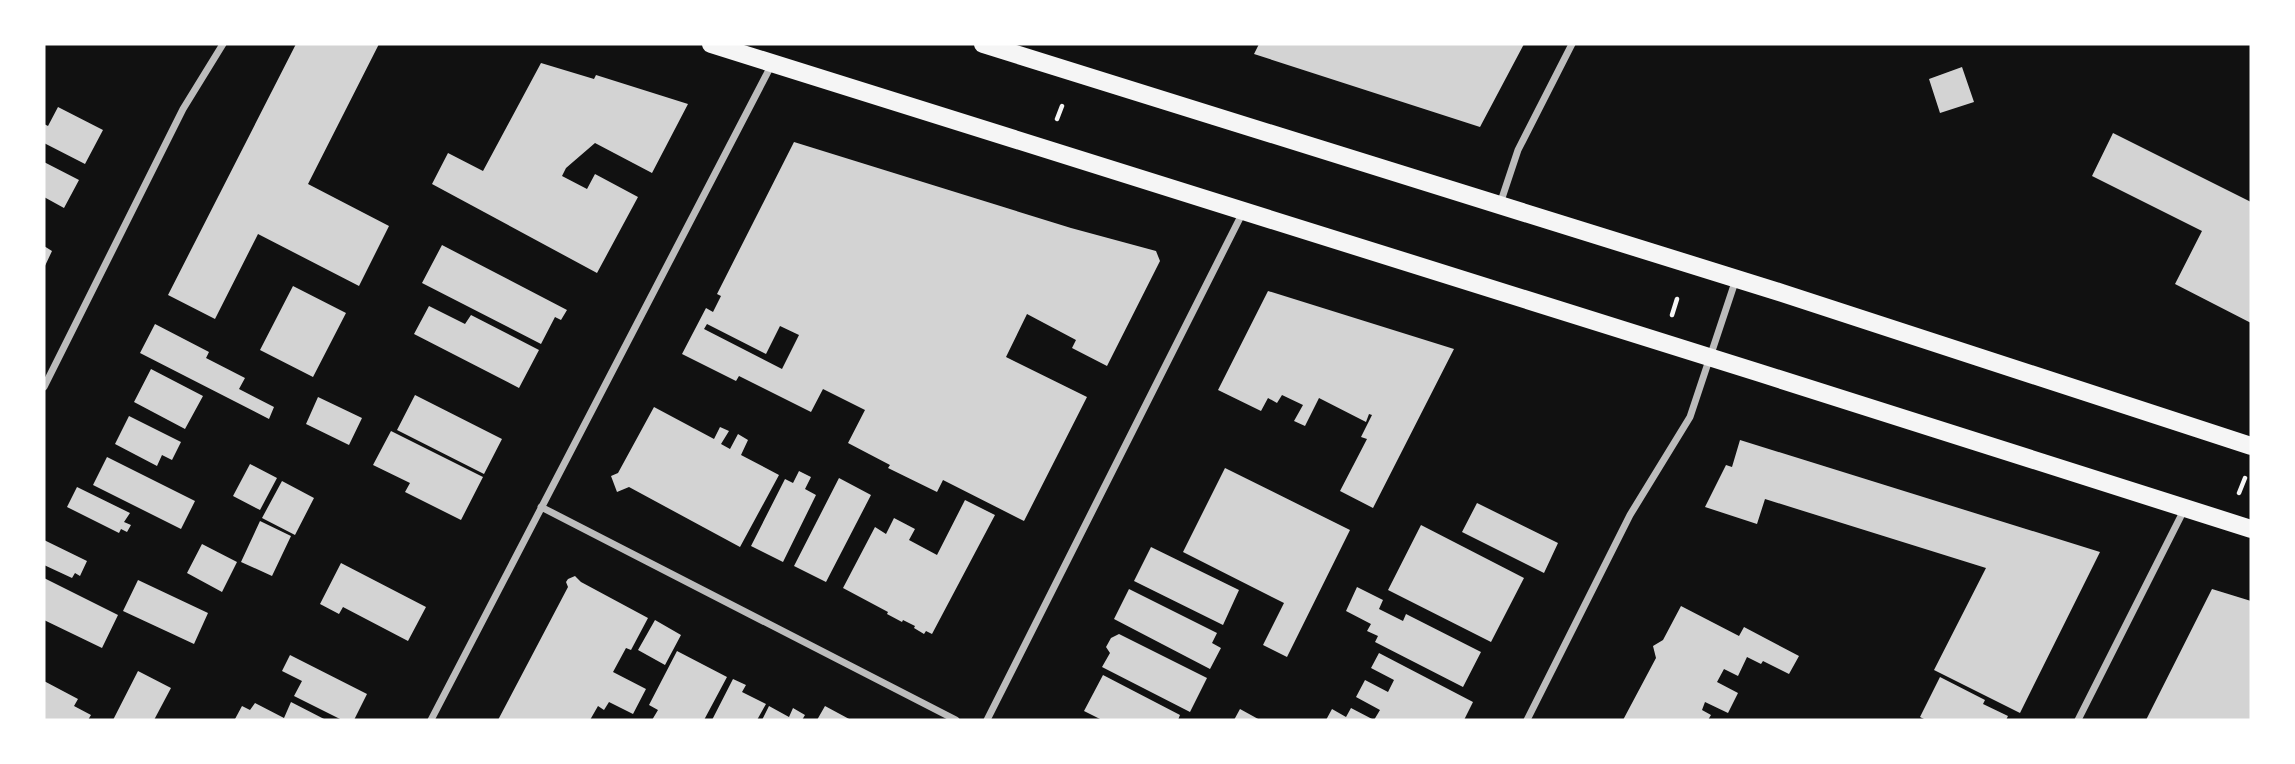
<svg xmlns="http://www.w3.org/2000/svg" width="2295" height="764" font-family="Karla,sans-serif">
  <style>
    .building { fill: #d3d3d3; fill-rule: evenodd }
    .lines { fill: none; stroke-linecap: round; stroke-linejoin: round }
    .path { stroke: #f5f5f5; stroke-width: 4.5 }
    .minor { stroke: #bcbcbc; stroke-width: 7 }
    .primary { stroke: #f5f5f5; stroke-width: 18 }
  </style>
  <rect width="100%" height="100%" fill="#111"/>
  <path class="building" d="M296,44H379L308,184L389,226L359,286L258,234L215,319L168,295Z
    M1259,44H1524L1480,127L1254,54Z
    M541,63L594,79L596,75L688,104L652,173L595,143L566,168L562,176L587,189L595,174L638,197L597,273L432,184L448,153L483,171Z
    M1962,67L1974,102L1940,113L1929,79Z
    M58,107L103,130L85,164L44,143V124L48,126Z
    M2113,133L2251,202V323L2175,284L2202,231L2092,176Z
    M794,142L1071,228L1156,251L1160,261L1107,366L1072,348L1076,340L1027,314L1006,357L1087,397L1024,521L943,480L937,492L888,468L890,465L848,443L865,410L823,389L811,412L739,376L736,381L682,354L706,308L713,312L721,296L717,294ZM707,324L766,354L780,326L799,335L782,369L704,329Z
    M44,162L79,180L64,208L44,197Z
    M442,245L567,310L561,320L555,317L541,344L422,283Z
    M44,246L52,251L44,268Z
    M293,286L346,313L313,377L260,350Z
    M1268,291L1454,349L1373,508L1340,491L1367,439L1361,437L1372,415L1369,414L1366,422L1319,398L1305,426L1294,421L1303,405L1282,395L1277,403L1268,398L1261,411L1218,390Z
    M429,306L465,324L471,315L539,350L519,388L414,334Z
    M155,324L209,352L206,358L245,378L239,389L274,407L269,419L140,353Z
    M151,369L203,396L185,429L134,402Z
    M415,395L502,439L484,474L397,430Z
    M318,397L362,418L349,445L306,424Z
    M654,407L714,439L720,427L729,431L721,444L730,449L738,434L748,440L741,455L779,475L740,547L629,487L617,492L611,476L618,473Z
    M129,416L181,442L172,460L162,455L157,466L115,444Z
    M391,431L483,477L461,520L405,492L410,483L373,465Z
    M1740,440L2100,552L2020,713L1934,670L1986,568L1765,499L1757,524L1705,507L1726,465L1732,467Z
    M107,457L195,501L181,529L93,485Z
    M250,464L277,478L260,510L233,496Z
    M1225,468L1350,530L1287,657L1263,645L1284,603L1183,552Z
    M799,471L811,477L805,489L816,495L783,562L751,546L785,479L793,483Z
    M839,478L871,495L826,582L794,566Z
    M282,481L314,498L295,535L262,518Z
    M77,487L130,513L124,522L131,525L127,532L121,529L119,533L67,507Z
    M965,500L995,515L932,634L926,631L924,634L914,628L915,626L903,620L902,622L887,614L888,612L843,588L875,527L886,534L894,518L915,529L909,540L937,555Z
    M1477,503L1558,543L1544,573L1462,532Z
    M260,521L291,536L272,576L241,562Z
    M1421,525L1524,578L1491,642L1388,590Z
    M44,540L87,561L80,576L75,573L72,578L44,565Z
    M202,544L237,562L222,592L187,573Z
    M1151,547L1239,590L1223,625L1134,581Z
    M341,563L426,607L408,641L343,607L339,614L320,604Z
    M575,576L581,582L648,618L631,650L626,648L613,672L646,689L633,714L609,702L604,710L598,706L590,720H498L568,587L566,582L568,579Z
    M44,578L118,615L102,648L44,620Z
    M138,580L208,613L194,644L123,611Z
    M1357,587L1383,600L1379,609L1403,621L1406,614L1481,652L1463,687L1375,642L1378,636L1367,631L1371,624L1346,611Z
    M1129,589L1217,633L1212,643L1221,648L1210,669L1114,619Z
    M2212,589L2251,601V720H2146Z
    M1681,606L1739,636L1744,627L1799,656L1789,674L1763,661L1761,664L1747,657L1738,676L1724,669L1717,682L1738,693L1728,713L1705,702L1702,710L1711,715L1708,720H1623L1656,658L1653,646L1663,640Z
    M655,620L681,635L665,665L638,650Z
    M1119,634L1207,678L1190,712L1102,667L1110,653L1106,647L1111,638Z
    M677,651L727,677L704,720H652L658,710L649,705Z
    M1379,653L1473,702L1464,720H1326L1332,709L1346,717L1351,708L1374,720L1380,710L1356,697L1365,680L1388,692L1394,680L1371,668Z
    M290,655L367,694L354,720H342L294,696L302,681L282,671Z
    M138,671L171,688L154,720H113Z
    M1103,675L1180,715L1178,720H1102L1084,711Z
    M1940,677L1985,700L1983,704L2008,716L2006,720H1926L1920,717Z
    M733,679L746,685L742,692L766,704L757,720H712Z
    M44,681L78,699L74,706L91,715L88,720H44Z
    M291,702L326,720L235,719L242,706L250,710L255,703L284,718Z
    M769,706L789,717L793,708L805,715L802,720H762Z
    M825,706L851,720H817Z
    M1240,709L1260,720H1234Z"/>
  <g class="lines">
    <path class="path" d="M1057,119L1062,106
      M1672,315L1677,299
      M2239,493L2245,478"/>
    <path class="minor" d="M1500,204L1518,150L1572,44
      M44,387L183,109L223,44
      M541,507L956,720
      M431,720L772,64
      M987,720L1243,212
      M1527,720L1630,515L1690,417L1736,279
      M2078,720L2185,508"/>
    <path class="primary" d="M711,44L1760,373L2251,529
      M983,44L1782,293L2251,446"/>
  </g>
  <rect width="2295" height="764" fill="none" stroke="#ffffff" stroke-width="91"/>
</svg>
